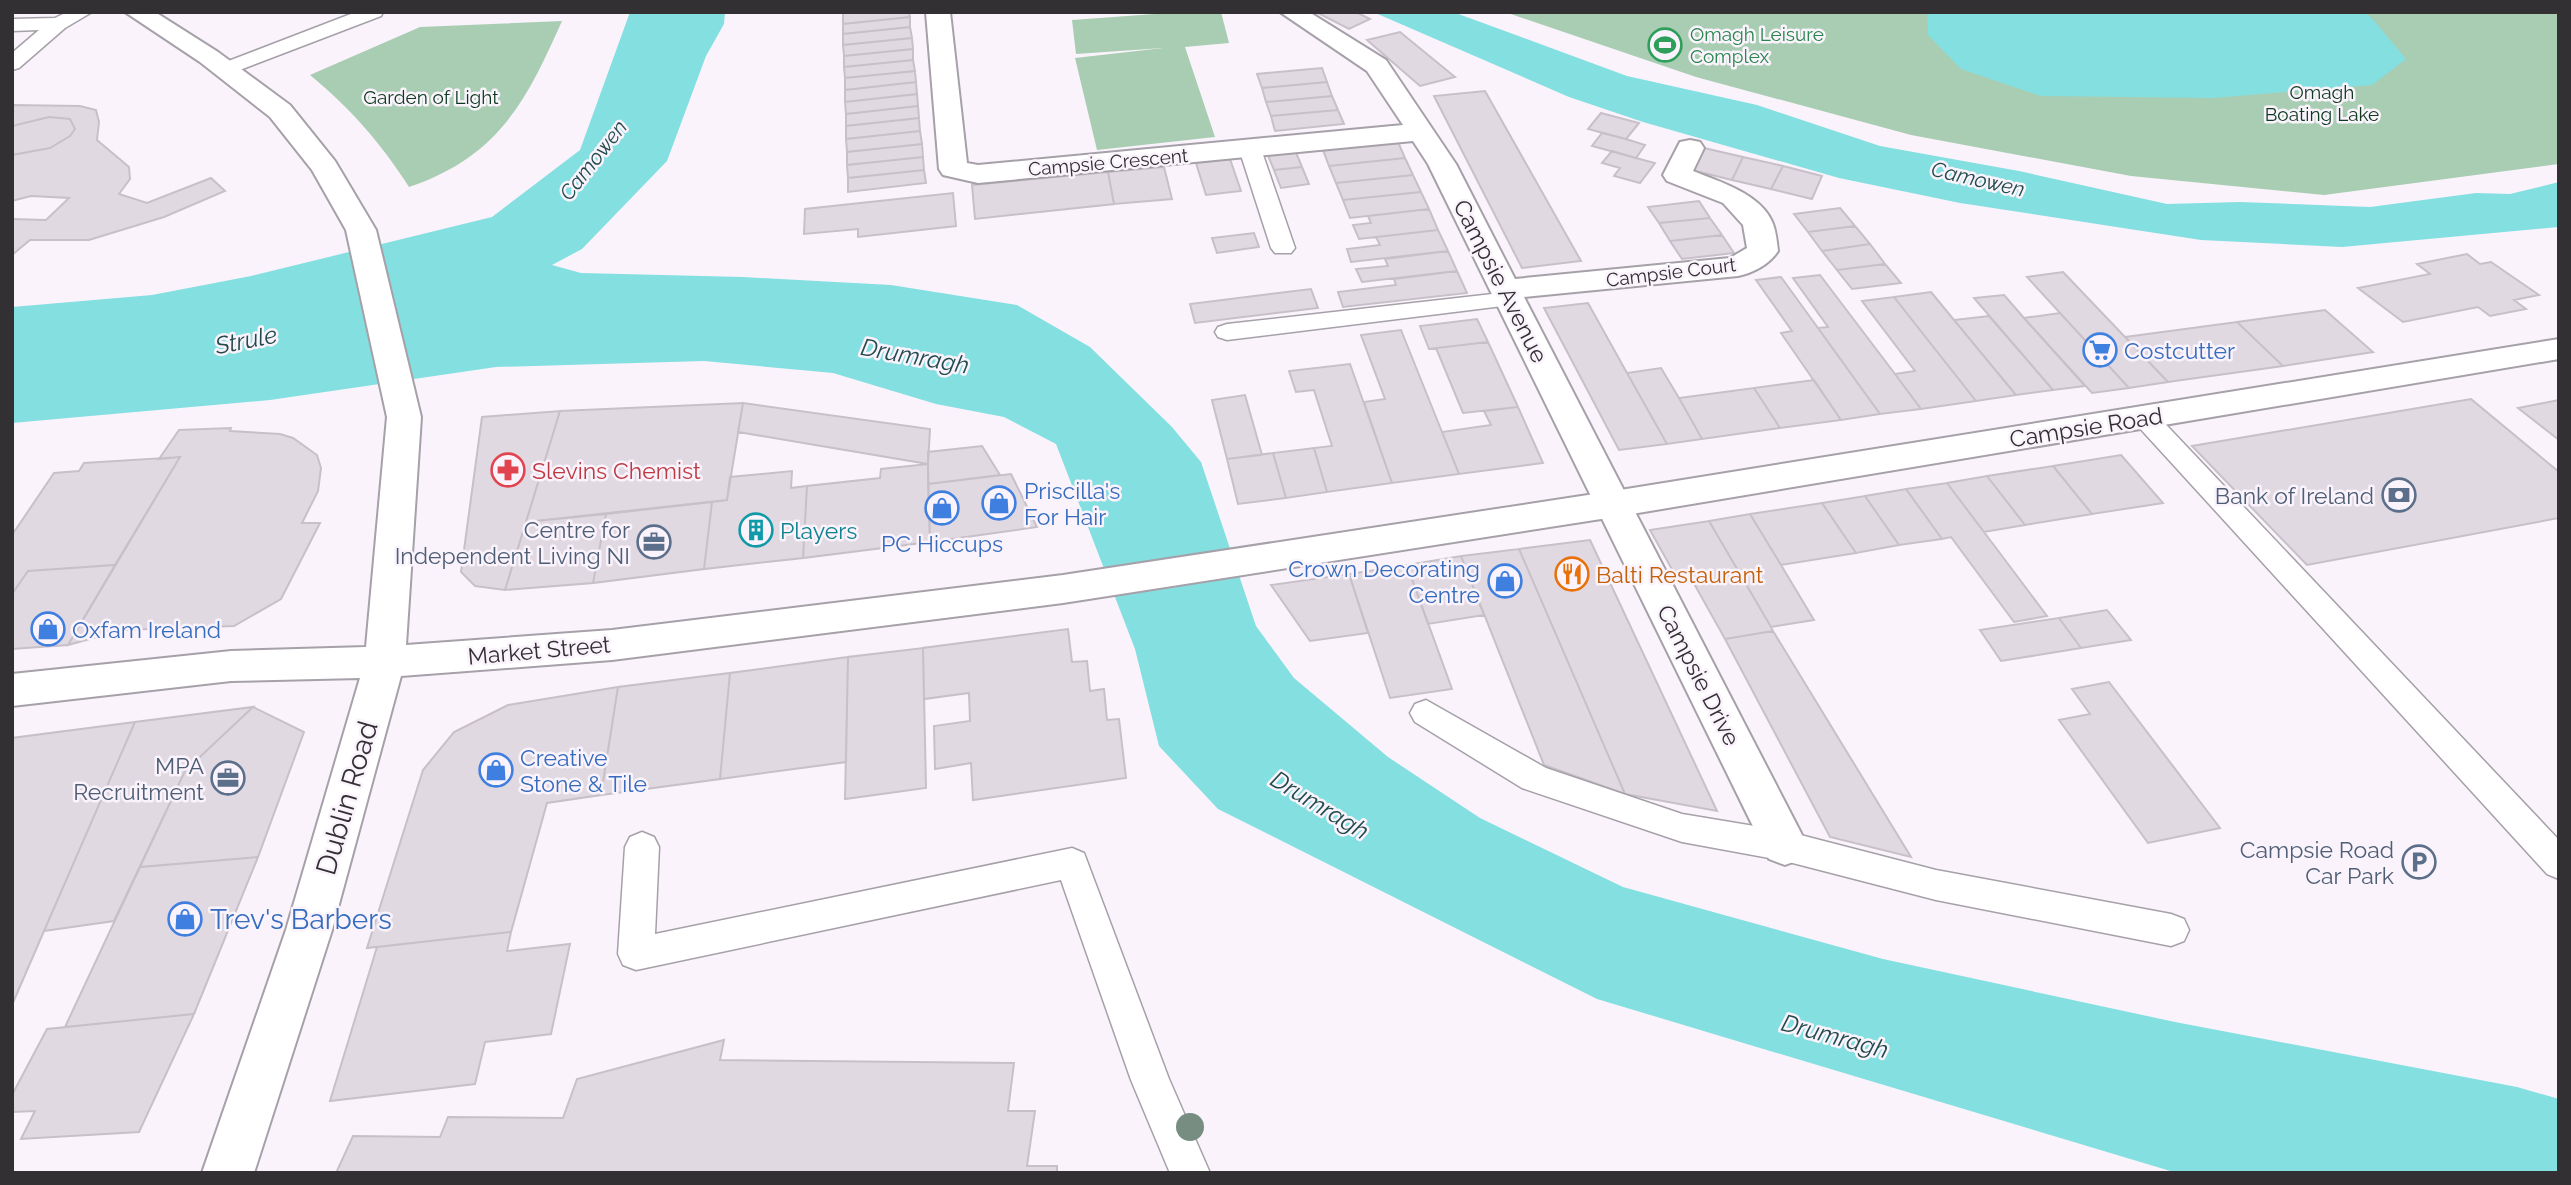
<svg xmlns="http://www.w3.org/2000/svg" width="2571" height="1185" font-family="Raleway,sans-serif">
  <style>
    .green { fill: #a9cdb2 }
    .water { fill: #84dfe1 }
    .building { fill: #e1d9e2; stroke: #c7c0c8; stroke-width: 2 }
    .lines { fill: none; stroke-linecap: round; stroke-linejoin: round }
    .lane-casing { stroke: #a6a0a9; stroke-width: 3 }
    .street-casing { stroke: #a6a0a9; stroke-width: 4 }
    .secondary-casing { stroke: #a6a0a9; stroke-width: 4 }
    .lane { fill: #fff; fill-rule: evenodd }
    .street { fill: #fff; fill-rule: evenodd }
    .secondary { fill: #fff; fill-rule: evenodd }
    .tree { fill: #778d82 }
    .labels { text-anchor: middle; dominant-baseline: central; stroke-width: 5; stroke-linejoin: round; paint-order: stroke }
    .far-leisure-label { font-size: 19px; fill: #27864d; stroke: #faf3fc; text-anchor: start }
    .far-park-label { font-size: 19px; fill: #0c3a1e; stroke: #faf3fc }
    .far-street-label { font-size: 19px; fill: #333034; stroke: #faf3fc }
    .far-water-label { font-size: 21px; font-style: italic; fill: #214b4c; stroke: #faf3fc }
    .street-label { font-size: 23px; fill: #333034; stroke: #faf3fc }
    .shop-label { font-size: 23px; fill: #366cbe; stroke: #faf3fc; text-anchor: start }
    .health-label { font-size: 23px; fill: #be3a42; stroke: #faf3fc; text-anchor: start }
    .service-label { font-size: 23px; fill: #4e5e75; stroke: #faf3fc; text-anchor: end }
    .culture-label { font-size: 23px; fill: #0d838f; stroke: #faf3fc; text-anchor: start }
    .food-label { font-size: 23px; fill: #c56008; stroke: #faf3fc; text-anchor: start }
    .water-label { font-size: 24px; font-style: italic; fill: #214b4c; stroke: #faf3fc }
    .near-street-label { font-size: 28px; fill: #333034; stroke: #faf3fc }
    .near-shop-label { font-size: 28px; fill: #366cbe; stroke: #faf3fc; text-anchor: start }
  </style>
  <rect width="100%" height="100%" fill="#faf3fc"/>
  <path class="green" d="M1182,12H1221L1229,43L1185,47L1215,137L1097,150L1075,58L1163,48L1076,54L1072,20Z
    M1505,12H2559V164L2324,195L2131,176L1911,135L1696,77Z
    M562,21C526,102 498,157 409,187C381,143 350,108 310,75L420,27Z"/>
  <path class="water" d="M630,12H725L724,24L706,56L667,161L582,249L552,265L581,273L743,277L891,285L1017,305L1090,347L1172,427L1201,462L1256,626L1294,678L1388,757L1480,818L1623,887L1883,959L2175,1022L2517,1087L2559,1099V1173H2177L1597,999L1218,809L1159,746L1135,649L1056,444L1004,417L936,404L833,373L704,361L496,367L270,400L12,423V307L152,295L251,276L492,217L580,150Z
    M1373,12H1453L1627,76L1757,105L1880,146L2019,171L2167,204L2240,202L2370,207L2476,193L2510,194L2559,182V227L2342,247L2201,240L1960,203L1839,178L1643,122L1569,97Z
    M1927,12H2360L2370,16L2406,59L2372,85L2213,98L2041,96L1961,69L1928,35Z"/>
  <path class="building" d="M909,12L910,17L843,24V13Z
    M1316,12H1356L1370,19L1349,29Z
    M910,17V27L843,34V24Z
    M910,27L912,38L843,45V34Z
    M1400,32L1455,77L1420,86L1367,40Z
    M912,38L913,49L844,56L843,45Z
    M913,49V60L844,67V56Z
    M913,60L915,71L845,78L844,67Z
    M1322,68L1327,82L1262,88L1257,74Z
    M915,71L916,82L845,90V78Z
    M916,82L917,94L845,102V90Z
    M1327,82L1332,96L1266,102L1262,88Z
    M1485,91L1581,261L1522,268L1434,96Z
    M917,94L918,106L846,114L845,102Z
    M1332,96L1338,110L1271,116L1266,102Z
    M12,105L80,106L96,110L99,122L97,140L129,167L130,179L119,194L147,203L211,178L225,191L164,217L89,240H30L12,255V219L46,220L69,198L31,196L12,201Z
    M918,106L919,118L846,126V114Z
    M1338,110L1344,124L1275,131L1271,116Z
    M1601,113L1639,123L1626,139L1588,129Z
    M49,117L70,119L75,129L70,136L50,148L12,155V126Z
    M919,118L920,131L846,139V126Z
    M920,131L922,144L847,152L846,139Z
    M1602,133L1626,139L1645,145L1636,158L1592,146Z
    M1398,142L1405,158L1329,166L1323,150Z
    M922,144L923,157L847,165V152Z
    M1704,148L1743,157L1732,180L1692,170Z
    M1295,150L1302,167L1274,170L1267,153Z
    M1612,151L1636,158L1655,163L1640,183L1614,176L1620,168L1602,163Z
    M923,157L924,170L848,178L847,165Z
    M1743,157L1783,166L1771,189L1732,180Z
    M1405,158L1413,175L1336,183L1329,166Z
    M1230,159L1241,191L1206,195L1196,163Z
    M1783,166L1822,176L1812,199L1771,189Z
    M1164,167L1172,199L1114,204L1108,172Z
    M1302,167L1309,184L1281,188L1274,170Z
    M924,170L926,183L848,192V178Z
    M1108,172L1114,204L975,219L972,185Z
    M1413,175L1421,192L1343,200L1336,183Z
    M1421,192L1429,209L1350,218L1343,200Z
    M953,193L956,226L858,237V229L804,234L805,209Z
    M1699,201L1710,218L1659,223L1648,207Z
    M1840,208L1855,226L1808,232L1794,214Z
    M1429,209L1438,230L1359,239L1353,225L1371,223L1368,216Z
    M1710,218L1722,235L1670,241L1659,223Z
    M1855,226L1870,244L1822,251L1808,232Z
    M1438,230L1448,251L1351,262L1347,249L1380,245L1376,237Z
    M1254,233L1259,247L1217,253L1212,238Z
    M1722,235L1734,253L1682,259L1670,241Z
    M1870,244L1885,264L1837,270L1822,251Z
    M1448,251L1457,271L1362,282L1356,269L1388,266L1385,259Z
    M2467,254L2480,264L2491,262L2539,295L2514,300L2526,309L2490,316L2478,307L2403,322L2358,288L2430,274L2417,264Z
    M1885,264L1901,283L1852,289L1837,270Z
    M1457,271L1467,293L1343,307L1338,292L1396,285L1394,279Z
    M2063,272L2125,337L2168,382L2129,388L2027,277Z
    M1820,275L1895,374L1921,409L1880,414L1818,328L1828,327L1793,278Z
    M1781,277L1818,328L1880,414L1841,420L1781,333L1792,331L1756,280Z
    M1311,289L1318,308L1195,323L1190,304Z
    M1931,292L1954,320L2016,395L1976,401L1894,297Z
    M2004,295L2024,318L2085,386L2053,390L1974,298Z
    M1894,297L1976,401L1921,409L1895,374L1915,371L1862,301Z
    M1588,303L1627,373L1667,444L1619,450L1544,308Z
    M2325,310L2373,352L2283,366L2237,322Z
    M2060,313L2129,388L2092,393L2024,318Z
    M1989,316L2053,390L2016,395L1954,320Z
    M1477,319L1488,342L1429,349L1420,326Z
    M2237,322L2283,366L2168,382L2125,337Z
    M1401,330L1442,432L1459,474L1392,483L1364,402L1385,399L1361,335Z
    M1488,342L1518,407L1463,413L1436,348Z
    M1350,364L1392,483L1327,492L1314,448L1332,446L1314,390L1296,392L1289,371Z
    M1661,368L1679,398L1702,439L1667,444L1627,373Z
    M1814,380L1841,420L1780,428L1754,388Z
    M1754,388L1780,428L1702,439L1679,398Z
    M1245,395L1262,455L1227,459L1212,400Z
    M2471,399L2559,472V518L2307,565L2192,446Z
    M2559,400V440L2518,408Z
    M743,403L930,429L928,464L738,432Z
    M743,403L727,500L526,522L560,411Z
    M1518,407L1543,463L1459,474L1442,432L1491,425L1484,411Z
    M560,411L505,590L475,586L461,572L482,417Z
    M231,428L230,431L280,434L293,438L317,455L321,468L318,491L302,523H320L281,599L234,626L122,630L68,645L180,457L159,459L179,430Z
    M982,446L1000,475L928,484V452Z
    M1314,448L1327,492L1286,498L1273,453Z
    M1273,453L1286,498L1238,504L1227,459Z
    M2121,455L2163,503L2092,514L2053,466Z
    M180,457L115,565L28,571L12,594V535L54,473L79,471L84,463Z
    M928,464L930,542L803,558L807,486L880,478L881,469Z
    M2053,466L2092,514L2025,525L1987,476Z
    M792,471L791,488L807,486L803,558L704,569L712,502L727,500L730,477Z
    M1011,474L1037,527L930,542L928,484Z
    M1987,476L2025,525L1984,532L1947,483Z
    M1947,483L1984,532L2047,616L2014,622L1951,537L1942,539L1906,489Z
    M1906,489L1942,539L1899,545L1865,496Z
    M1865,496L1899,545L1856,553L1822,503Z
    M712,502L704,569L593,583L606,514Z
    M1822,503L1856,553L1781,565L1750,514Z
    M606,514L593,583L505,590L526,522Z
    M1750,514L1781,565L1814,620L1771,627L1709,521Z
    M1709,521L1771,627L1773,631L1725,639L1692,580L1679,582L1650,530Z
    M1590,540L1717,811L1625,794L1519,549Z
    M1519,549L1625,794L1544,765L1461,556Z
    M1461,556L1484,615L1428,624L1407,565Z
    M115,565L68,645L12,649V594L28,571Z
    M1407,565L1452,689L1390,698L1349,574Z
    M1349,574L1368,633L1310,641L1271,585Z
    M2107,610L2131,640L2081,648L2059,618Z
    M2059,618L2081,648L2001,661L1980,630Z
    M1068,629L1072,662L1087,661L1090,691L1104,689L1107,720L1119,719L1126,778L973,800L971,763L935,769L934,726L970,721L969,693L924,699L923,648Z
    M1773,631L1911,857L1830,837L1725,639Z
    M923,648L926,788L845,799L848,657Z
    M848,657L846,762L720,779L730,673Z
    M730,673L720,779L601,795L618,687Z
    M2109,682L2220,828L2148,843L2059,720L2090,714L2072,689Z
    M618,687L601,795L547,803L511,932L367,948L423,770L454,732L508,705Z
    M253,707L185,771L114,921L44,931L135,722Z
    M253,707L304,732L258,857L140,867L185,771Z
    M135,722L44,931L12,1005V738Z
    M258,857L194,1014L65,1027L140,867Z
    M511,932L507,951L570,944L551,1034L485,1042L475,1084L330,1101L377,947Z
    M194,1014L139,1132L21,1139L35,1111L12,1112V1095L47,1029Z
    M724,1040L720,1060L1014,1063L1008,1111H1035L1027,1166H1057V1173H336L353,1136L440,1137L448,1117L563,1118L577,1079Z"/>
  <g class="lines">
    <defs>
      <path id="lane" d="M67,12H92L65,28L19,68L12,70V53L39,30L12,31V19L55,18Z
        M356,12H383L381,16L232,73L225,75L215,69L218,65Z
        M1250,143L1261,149L1295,248L1291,253H1275L1271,248L1239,149Z
        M1510,292L1519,294L1522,299L1519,304L1227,340L1218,337L1215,332L1218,327L1227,324Z
        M2145,409L2154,412L2559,840V879L2547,874L2136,424L2132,418L2136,412Z
        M1426,700L1546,768L1682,814L1785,831L1936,870L2171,914L2184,919L2189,930L2184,941L2171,946L1936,900L1785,861L1682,842L1522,788L1415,722L1410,713L1415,704Z
        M642,832L654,837L659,847L655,934L1072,848L1084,853L1169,1079L1210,1173H1170L1131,1080L1061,880L636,970L623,965L618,954L625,847L630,837Z"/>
      <path id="street" d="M926,12H950L967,163L978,165L1403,125L1367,71L1280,12H1309L1386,60L1456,164L1515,279L1730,258L1747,248L1743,225L1723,203L1667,181L1663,175L1680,142L1690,140L1700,142L1704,148L1693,171C1720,182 1762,194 1773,224C1776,232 1777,242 1778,251C1770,264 1753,273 1738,276L1524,297L1801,833L1807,846L1801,859L1785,865L1769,859L1428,164L1413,141L978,183L943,175L939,169Z"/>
      <path id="secondary" d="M125,12H155L218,52L290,105L335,161L376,230L421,417L406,645L612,630L1063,575L1614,491L2559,339V359L1614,517L1063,603L612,660L401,676L332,930L254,1173H202L286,930L360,678L231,681L12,706V674L231,651L366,647L387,417L346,230L312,170L270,117L200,62Z"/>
    </defs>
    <use href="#lane" class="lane-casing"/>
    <use href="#street" class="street-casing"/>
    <use href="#secondary" class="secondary-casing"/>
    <use href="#lane" class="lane"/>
    <use href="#street" class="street"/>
    <use href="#secondary" class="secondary"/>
  </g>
  <circle class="tree" cx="1190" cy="1127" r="14"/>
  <defs>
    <symbol id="stadium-ring" viewBox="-11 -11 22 22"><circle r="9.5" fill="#faf3fc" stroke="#2e9e5b" stroke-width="1.5"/><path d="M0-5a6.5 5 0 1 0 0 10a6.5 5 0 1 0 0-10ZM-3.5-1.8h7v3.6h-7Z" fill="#2e9e5b"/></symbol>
    <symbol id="supermarket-ring" viewBox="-11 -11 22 22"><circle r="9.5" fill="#faf3fc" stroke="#3f7fe0" stroke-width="1.5"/><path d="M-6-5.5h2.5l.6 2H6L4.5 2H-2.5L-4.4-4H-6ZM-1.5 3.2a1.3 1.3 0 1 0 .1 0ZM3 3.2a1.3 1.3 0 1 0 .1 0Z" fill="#3f7fe0"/></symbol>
    <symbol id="pharmacy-ring" viewBox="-11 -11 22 22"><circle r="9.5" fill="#faf3fc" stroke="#e0444e" stroke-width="1.5"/><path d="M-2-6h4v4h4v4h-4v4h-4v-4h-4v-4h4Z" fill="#e0444e"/></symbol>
    <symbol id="bank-ring" viewBox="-11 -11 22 22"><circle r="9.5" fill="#faf3fc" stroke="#5c6f8a" stroke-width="1.5"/><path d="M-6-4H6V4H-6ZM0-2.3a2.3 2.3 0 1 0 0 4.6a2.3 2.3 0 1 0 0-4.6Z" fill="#5c6f8a"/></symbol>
    <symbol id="shop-ring" viewBox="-11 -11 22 22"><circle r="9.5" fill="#faf3fc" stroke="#3f7fe0" stroke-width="1.5"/><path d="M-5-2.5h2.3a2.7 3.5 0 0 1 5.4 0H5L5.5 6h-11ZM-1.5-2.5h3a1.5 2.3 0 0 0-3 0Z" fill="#3f7fe0"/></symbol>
    <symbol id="building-ring" viewBox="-11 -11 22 22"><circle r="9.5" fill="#faf3fc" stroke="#0f9aa8" stroke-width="1.5"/><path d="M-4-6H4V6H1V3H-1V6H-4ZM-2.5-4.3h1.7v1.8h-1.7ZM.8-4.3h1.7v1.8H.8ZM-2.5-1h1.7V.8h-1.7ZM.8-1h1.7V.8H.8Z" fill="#0f9aa8"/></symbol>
    <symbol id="office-ring" viewBox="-11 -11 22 22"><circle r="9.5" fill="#faf3fc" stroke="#5c6f8a" stroke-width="1.5"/><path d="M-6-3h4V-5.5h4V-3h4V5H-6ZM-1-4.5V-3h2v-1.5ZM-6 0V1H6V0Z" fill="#5c6f8a"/></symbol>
    <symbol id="restaurant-ring" viewBox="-11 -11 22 22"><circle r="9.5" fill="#faf3fc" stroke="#e8710a" stroke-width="1.5"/><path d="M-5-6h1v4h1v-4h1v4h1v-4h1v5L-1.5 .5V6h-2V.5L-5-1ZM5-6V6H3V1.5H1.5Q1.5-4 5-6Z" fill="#e8710a"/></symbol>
    <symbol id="parking-ring" viewBox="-11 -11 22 22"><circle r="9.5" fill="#faf3fc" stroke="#5c6f8a" stroke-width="1.5"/><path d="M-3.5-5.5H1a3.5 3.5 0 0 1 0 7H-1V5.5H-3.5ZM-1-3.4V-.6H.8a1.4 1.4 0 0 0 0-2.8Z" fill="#5c6f8a"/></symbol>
  </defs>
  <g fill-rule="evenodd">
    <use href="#stadium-ring" x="1646" y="26" width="38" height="38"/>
    <use href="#supermarket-ring" x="2081" y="331" width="38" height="38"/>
    <use href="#pharmacy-ring" x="489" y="451" width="38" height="38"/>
    <use href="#bank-ring" x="2380" y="476" width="38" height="38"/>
    <use href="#shop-ring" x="980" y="484" width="38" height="38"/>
    <use href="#shop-ring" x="923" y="489" width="38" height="38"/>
    <use href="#building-ring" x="737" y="511" width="38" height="38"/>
    <use href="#office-ring" x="635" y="523" width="38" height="38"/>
    <use href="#restaurant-ring" x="1553" y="555" width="38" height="38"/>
    <use href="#shop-ring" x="1486" y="562" width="38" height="38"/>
    <use href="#shop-ring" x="29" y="610" width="38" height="38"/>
    <use href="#shop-ring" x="477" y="751" width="38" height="38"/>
    <use href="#office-ring" x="209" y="759" width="38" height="38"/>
    <use href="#parking-ring" x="2400" y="843" width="38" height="38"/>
    <use href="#shop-ring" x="166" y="900" width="38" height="38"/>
  </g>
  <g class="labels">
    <g class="far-leisure-label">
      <text x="1690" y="34">Omagh Leisure<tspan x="1690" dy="22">Complex</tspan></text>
    </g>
    <g class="far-park-label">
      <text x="2322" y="92">Omagh<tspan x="2322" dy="22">Boating Lake</tspan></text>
      <text x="431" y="97">Garden of Light</text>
    </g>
    <g class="far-street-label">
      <text transform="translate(1108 162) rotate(-5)">Campsie Crescent</text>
      <text transform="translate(1671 272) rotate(-7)">Campsie Court</text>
    </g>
    <g class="far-water-label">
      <text transform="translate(593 160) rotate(-52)">Camowen</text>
      <text transform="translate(1978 179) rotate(13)">Camowen</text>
    </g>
    <g class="street-label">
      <text transform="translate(1501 281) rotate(63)">Campsie Avenue</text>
      <text transform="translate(2086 427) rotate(-9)">Campsie Road</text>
      <text transform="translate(539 650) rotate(-5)">Market Street</text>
      <text transform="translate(1699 675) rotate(63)">Campsie Drive</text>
    </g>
    <g class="shop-label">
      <text x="2124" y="350">Costcutter</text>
      <text x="1024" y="490">Priscilla's<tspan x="1024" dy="26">For Hair</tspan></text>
      <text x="942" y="543" text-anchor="middle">PC Hiccups</text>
      <text x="1480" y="568" text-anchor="end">Crown Decorating<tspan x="1480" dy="26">Centre</tspan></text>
      <text x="72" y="629">Oxfam Ireland</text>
      <text x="520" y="757">Creative<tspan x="520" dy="26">Stone &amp; Tile</tspan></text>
    </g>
    <g class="health-label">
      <text x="532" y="470">Slevins Chemist</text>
    </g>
    <g class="service-label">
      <text x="2374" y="495">Bank of Ireland</text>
      <text x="630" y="529">Centre for<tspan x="630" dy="26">Independent Living NI</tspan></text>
      <text x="204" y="765">MPA<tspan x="204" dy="26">Recruitment</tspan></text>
      <text x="2394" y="849">Campsie Road<tspan x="2394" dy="26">Car Park</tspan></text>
    </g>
    <g class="culture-label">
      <text x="780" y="530">Players</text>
    </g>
    <g class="food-label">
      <text x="1596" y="574">Balti Restaurant</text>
    </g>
    <g class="water-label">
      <text transform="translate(246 340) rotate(-11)">Strule</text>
      <text transform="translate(915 356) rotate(10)">Drumragh</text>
      <text transform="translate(1320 805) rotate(31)">Drumragh</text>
      <text transform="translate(1835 1036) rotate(15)">Drumragh</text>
    </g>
    <g class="near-street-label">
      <text transform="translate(347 798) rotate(-74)">Dublin Road</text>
    </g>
    <g class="near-shop-label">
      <text x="210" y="919">Trev's Barbers</text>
    </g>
  </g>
  <rect width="2571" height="1185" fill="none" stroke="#333034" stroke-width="28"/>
</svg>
